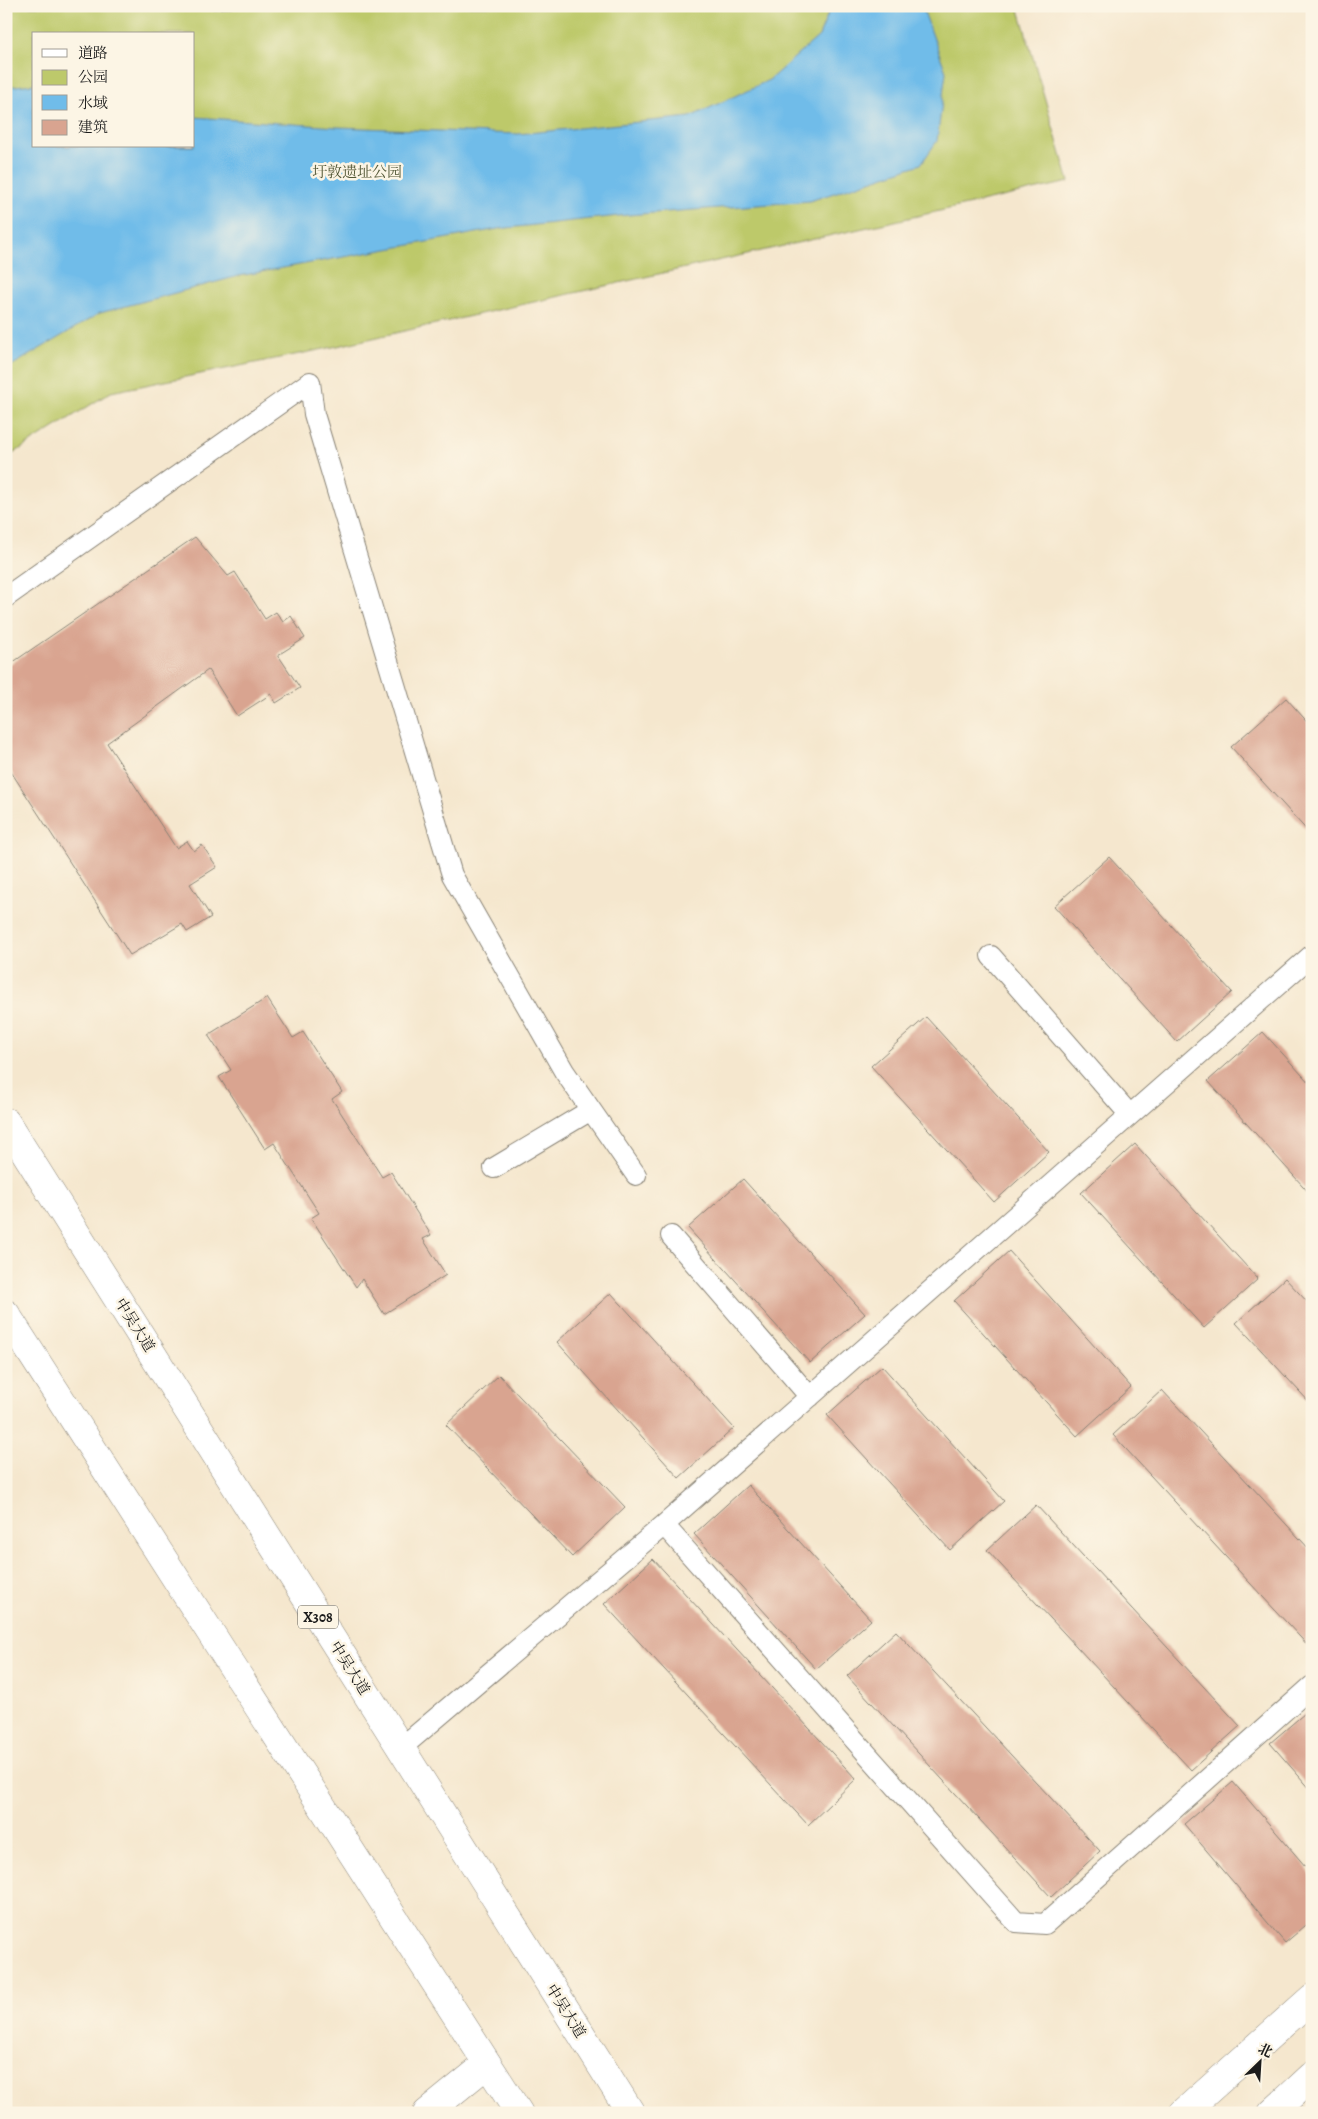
<svg xmlns="http://www.w3.org/2000/svg" width="1318" height="2119" font-family="Alegreya,'Noto Serif SC',serif">
  <style>
    .green { fill: #bdc96b; stroke: #6c7244; fill-rule: evenodd }
    .water { fill: #70bce9; stroke: #466c82 }
    .building { fill: #d9a490 }
    .lines { fill: none; stroke-linecap: round; stroke-linejoin: round }
    .service-casing { stroke: #888275; stroke-width: 22 }
    .minor-casing { stroke: #888275; stroke-width: 29 }
    .secondary-casing { stroke: #888275; stroke-width: 29 }
    .primary-casing { stroke: #888275; stroke-width: 29 }
    .service { stroke: #fff; stroke-width: 20 }
    .minor { stroke: #fff; stroke-width: 28 }
    .secondary { stroke: #fff; stroke-width: 28 }
    .primary { stroke: #fff; stroke-width: 28 }
    .labels { text-anchor: middle; dominant-baseline: central; stroke-width: 5; stroke-linejoin: round; paint-order: stroke }
    .shield { fill: #fcf5e5; stroke: #5f5d58; stroke-width: 1 }
    .shield-label { font-size: 14px; font-weight: bold; fill: #1c1c1c }
    .park-label { font-size: 15px; fill: #545938; stroke: #fcf5e5 }
    .street-label { font-size: 15px; fill: #1c1c1c; stroke: #fcf5e5 }
  </style>
  <rect width="100%" height="100%" fill="#fcf5e5"/>
  <filter id="ink" filterUnits="userSpaceOnUse"><feTurbulence type="fractalNoise" baseFrequency=".02" numOctaves="2"/><feDisplacementMap in="SourceGraphic" scale="10" xChannelSelector="R" yChannelSelector="G"/><feConvolveMatrix kernelMatrix="1 2 1 2 8 2 1 2 1" color-interpolation-filters="sRGB"/></filter>
  <filter id="wash" filterUnits="userSpaceOnUse"><feTurbulence type="fractalNoise" baseFrequency=".0096" numOctaves="4" result="noise"/><feDisplacementMap in="SourceGraphic" scale="20" xChannelSelector="R" yChannelSelector="G"/><feGaussianBlur stdDeviation="1.12" result="paint"/><feColorMatrix in="noise" values="0 0 0 0 0 0 0 0 0 0 0 0 0 0 0 0 0 1.4 0 .05"/><feComposite in="paint" operator="in"/></filter>
  <g filter="url(#wash)">
    <rect width="100%" height="100%" fill="#f5e7ce"/>
    <path class="green" d="M6,6H1018L1069,182L324,349L111,392L6,458ZM34,34H194V146H34Z"/>
    <path class="water" d="M831,6H922L946,72L937,141L921,164L810,201L628,215L498,229L239,276L100,313L6,369V87L34,84V146H194V117L337,127L518,134L690,117L769,80L819,36Z"/>
    <g id="blocks">
      <path class="building" d="M211,6H232V8L213,9Z
        M195,537L228,576L235,572L265,619L276,612L283,622L291,616L305,638L278,655L300,688L276,703L271,694L237,716L208,670L107,743L176,848L187,841L194,851L202,845L217,867L190,884L211,917L187,932L182,924L130,955L6,764V667Z
        M1286,698L1312,727V836L1231,747Z
        M1109,857L1232,992L1177,1042L1054,906Z
        M267,998L293,1038L303,1032L342,1092L332,1099L382,1177L391,1172L431,1235L423,1239L446,1275L384,1314L362,1279L356,1287L311,1218L319,1213L274,1143L265,1149L219,1077L231,1070L208,1035Z
        M926,1017L1049,1152L994,1202L871,1066Z
        M1263,1032L1312,1086V1196L1208,1081Z
        M1135,1144L1258,1279L1204,1328L1081,1193Z
        M743,1179L865,1314L810,1363L688,1228Z
        M1009,1251L1131,1387L1077,1436L954,1301Z
        M1285,1278L1312,1307V1405L1236,1323Z
        M611,1293L734,1428L679,1478L557,1342Z
        M882,1366L1004,1501L950,1550L827,1415Z
        M499,1375L625,1507L572,1557L446,1425Z
        M1162,1390L1312,1552V1650L1113,1435Z
        M748,1485L871,1620L816,1669L694,1534Z
        M1036,1505L1240,1726L1191,1770L987,1550Z
        M653,1559L856,1779L808,1825L604,1604Z
        M896,1631L1100,1851L1051,1897L847,1676Z
        M1312,1707V1791L1270,1743Z
        M1233,1782L1312,1874V1920L1285,1943L1184,1824Z"/>
    </g>
  </g>
  <g filter="url(#ink)">
    <use href="#blocks" fill-opacity="0" stroke="#888275" stroke-width="1"/>
    <g class="lines">
      <defs>
        <path id="service" d="M6,597L310,382L314,414L452,875L564,1071L636,1175
          M991,956L1130,1115
          M494,1168L591,1110
          M671,1236L810,1397
          M664,1525L1016,1922L1045,1924L1312,1686
          M401,1748L664,1525L1312,955"/>
        <path id="minor" d="M427,2113L487,2064"/>
        <path id="secondary" d="M1183,2113L1312,1998
          M1272,2113L1312,2076"/>
        <path id="primary" d="M6,1122L631,2113
          M6,1314L519,2113"/>
      </defs>
      <use href="#service" class="service-casing"/>
      <use href="#minor" class="minor-casing"/>
      <use href="#secondary" class="secondary-casing"/>
      <use href="#primary" class="primary-casing"/>
      <use href="#service" class="service"/>
      <use href="#minor" class="minor"/>
      <use href="#secondary" class="secondary"/>
      <use href="#primary" class="primary"/>
    </g>
  </g>
  <g class="labels">
    <rect class="shield" x="298" y="1605.5" width="40" height="23" rx="4"/>
    <g class="shield-label">
      <text x="318" y="1617">X308</text>
    </g>
    <g class="park-label">
      <text x="357" y="172">圩敦遗址公园</text>
    </g>
    <g class="street-label">
      <text transform="translate(135 1325) rotate(58)">中吴大道</text>
      <text transform="translate(350 1668) rotate(58)">中吴大道</text>
      <text transform="translate(566 2011) rotate(58)">中吴大道</text>
    </g>
  </g>
  <rect width="1318" height="2119" fill="none" stroke="#fcf5e5" stroke-width="25"/>
  <rect x="32" y="32" width="162" height="115" fill="#fcf5e5" stroke="#a29e95"/>
  <rect x="42" y="49" width="25" height="8" fill="#ffffff" stroke="#a29e95"/>
  <text x="78" y="58" font-size="15" fill="#1c1c1c">道路</text>
  <rect x="42" y="70" width="25" height="15" fill="#bdc96b" stroke="#a29e95"/>
  <text x="78" y="82" font-size="15" fill="#1c1c1c">公园</text>
  <rect x="42" y="95" width="25" height="15" fill="#70bce9" stroke="#a29e95"/>
  <text x="78" y="108" font-size="15" fill="#1c1c1c">水域</text>
  <rect x="42" y="120" width="25" height="15" fill="#d9a490" stroke="#a29e95"/>
  <text x="78" y="132" font-size="15" fill="#1c1c1c">建筑</text>
  <g transform="translate(1260 2062) rotate(25)" stroke="#fcf5e5" stroke-width="4" paint-order="stroke">
  <path d="M0-4L9 19L0 12L-9 19Z" fill="#1c1c1c"/>
  <text y="-8" font-size="14" font-weight="bold" text-anchor="middle" fill="#1c1c1c">北</text>
  </g>
</svg>
